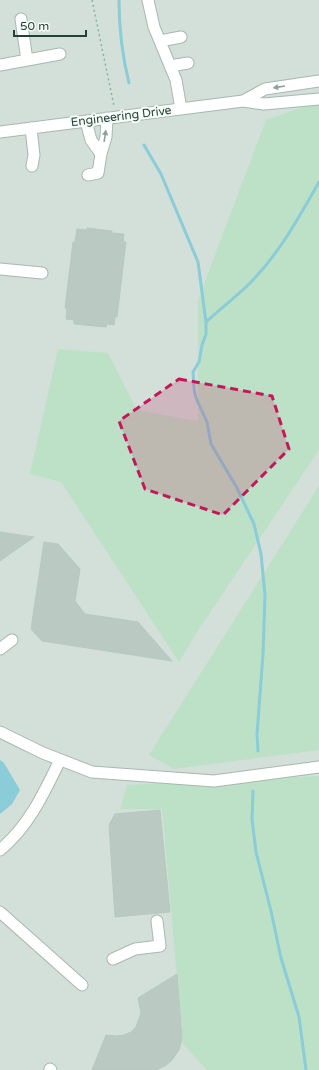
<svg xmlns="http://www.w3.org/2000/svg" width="319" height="1070" font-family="'Varela Round',sans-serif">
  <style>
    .built { fill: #d3dfd9 }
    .green { fill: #bde1c6 }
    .water { fill: #8accd7 }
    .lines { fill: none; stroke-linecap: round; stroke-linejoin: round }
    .stream { stroke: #8accd7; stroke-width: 3 }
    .building { fill: #bacac3; stroke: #b7c9c1 }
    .minor-casing { stroke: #a7b8b1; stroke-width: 13 }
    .path { stroke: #83b5a4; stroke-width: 1.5; stroke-dasharray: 2 3; stroke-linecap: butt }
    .minor { stroke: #fff; stroke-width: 11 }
    .oneway { fill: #90a19c }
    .marked { fill: #c2185b; fill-opacity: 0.2; stroke: #c2185b; stroke-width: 3; stroke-dasharray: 8 5; stroke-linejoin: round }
    .labels { text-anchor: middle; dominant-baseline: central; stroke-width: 4; stroke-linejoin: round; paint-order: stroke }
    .street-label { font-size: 12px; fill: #224339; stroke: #f6fbf8 }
  </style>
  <rect width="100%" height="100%" fill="#e5efea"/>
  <path class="built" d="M0,0H319V1070H0Z"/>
  <path class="green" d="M315,103L319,105V450L199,629L179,662L61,482L30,474L58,349L108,353L137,410L198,421V300L266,120Z
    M319,486V750L174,769L149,755Z
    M319,776V1070H207L183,1044L162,809H120L127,785Z"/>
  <path class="water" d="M0,760L4,763L20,790L12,804L0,814Z"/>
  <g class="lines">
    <path class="stream" d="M119,0C119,29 122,55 129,83
      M144,145L161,174L198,262L206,322V334L202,345L199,362L193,372L194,389L196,398L207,422L211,444L237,488L254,524L261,554L265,595L263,654L257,734L258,751
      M206,322C220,309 236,297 250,283C279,254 299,217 319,182
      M253,791L252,819L256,852L271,911L281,958L299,1017L306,1070"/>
  </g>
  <path class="building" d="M87,228L112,231V233L124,234L123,242H126L117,317H115L114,325L107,324L106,327L74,324V320L66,319L67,308H65L73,242H75L77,229L87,230Z
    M0,532L34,537L0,561Z
    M44,542L58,544L80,569L75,601L85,614L138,622L172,661L42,641L31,629Z
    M160,810L170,912L115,917L109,825L115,814Z
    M177,974L182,1039L179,1050L172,1060L165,1066L156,1070H92L106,1035L117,1036L124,1035L131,1032L136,1027L141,1013L138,998Z"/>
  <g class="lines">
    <defs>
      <path id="minor" d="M148,0L154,27L176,80L181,109
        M21,19L27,60
        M160,41L181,37
        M0,65L60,54
        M170,66L188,63
        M243,101L265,89L319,81
        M86,121L91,140L101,154
        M31,128L34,155L32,166
        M0,132L243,101L264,104L319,99
        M88,175L98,173L101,154L106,137L107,118
        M0,269L42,273
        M0,649L12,640
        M0,732L43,753L92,772L214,781L319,767
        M0,850C29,826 44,793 60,760
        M0,912L82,985
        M113,959L135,949L160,946L157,921
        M50,1069L51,1070"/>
    </defs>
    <use href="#minor" class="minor-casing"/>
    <path class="path" d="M92,0L114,106"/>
    <use href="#minor" class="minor"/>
  </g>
  <defs><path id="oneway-solid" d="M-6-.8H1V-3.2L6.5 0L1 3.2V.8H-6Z"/></defs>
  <g class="oneway">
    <use href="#oneway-solid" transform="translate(279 87) rotate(171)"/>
    <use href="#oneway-solid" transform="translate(105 136) rotate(-81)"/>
  </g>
  <path class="marked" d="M179,379L272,396L289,449L223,515L145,489L119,421Z"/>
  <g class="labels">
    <g class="street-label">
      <text transform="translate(121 116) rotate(-7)">Engineering Drive</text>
    </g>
  </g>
  <path d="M14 30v6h72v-6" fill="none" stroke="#224339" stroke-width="2"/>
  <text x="20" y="30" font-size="12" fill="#224339" stroke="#f6fbf8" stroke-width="3" paint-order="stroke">50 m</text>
</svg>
